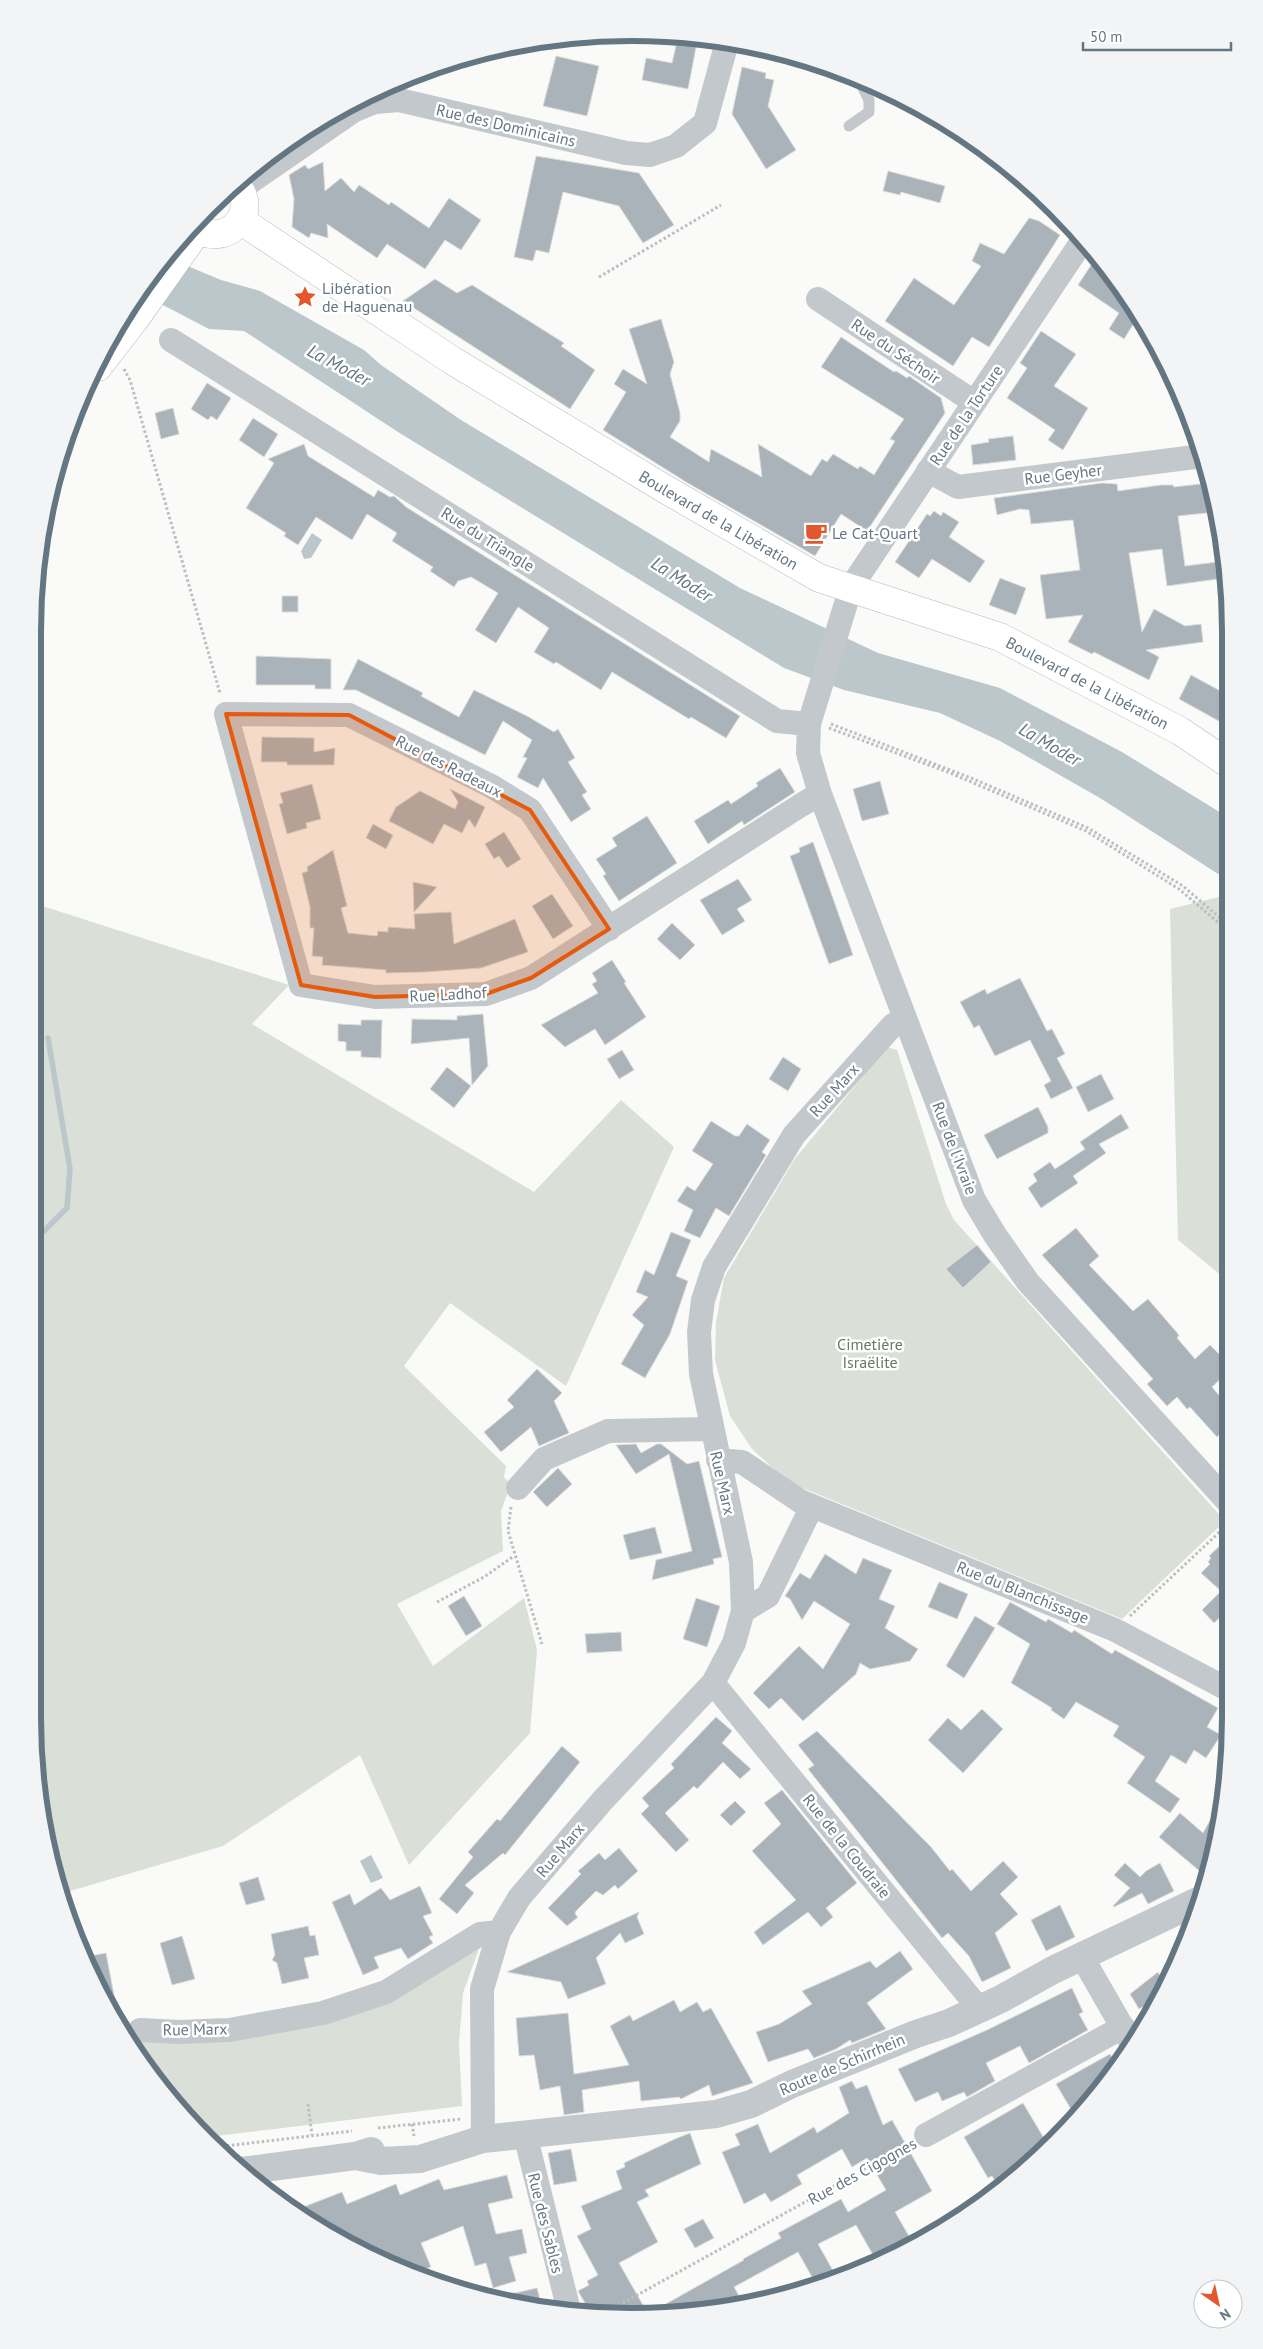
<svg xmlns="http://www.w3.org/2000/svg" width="1263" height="2349" font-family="'PT Sans',sans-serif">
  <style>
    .green { fill: #dadfd7 }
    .water { fill: #bbc7cb }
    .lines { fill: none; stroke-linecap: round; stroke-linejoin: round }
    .stream { stroke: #bbc7cb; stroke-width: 5.5 }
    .building { fill: #aab3b9; stroke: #dcdcda }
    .primary-casing { stroke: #b5babe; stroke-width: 29 }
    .path { stroke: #bbbfc2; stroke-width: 3; stroke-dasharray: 2.5 2.5; stroke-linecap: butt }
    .service { stroke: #c3c8cc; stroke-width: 11 }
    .minor { stroke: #c3c8cc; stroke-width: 24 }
    .tertiary { stroke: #c3c8cc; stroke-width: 28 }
    .primary { stroke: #fff; stroke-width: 28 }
    .marked { fill: #e8590c; fill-opacity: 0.2; stroke: #e8590c; stroke-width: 4; stroke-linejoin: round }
    .labels { text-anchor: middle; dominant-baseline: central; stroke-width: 5; stroke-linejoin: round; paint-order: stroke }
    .street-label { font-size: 16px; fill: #657683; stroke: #fff }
    .poi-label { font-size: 16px; fill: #657683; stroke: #fff; text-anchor: start }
    .park-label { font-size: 16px; fill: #687a64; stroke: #fff }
    .water-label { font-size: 18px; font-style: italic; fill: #60757c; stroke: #fff }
    .rim { fill: none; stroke: #657683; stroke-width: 6 }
  </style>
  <rect width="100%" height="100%" fill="#fafaf8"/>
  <path class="green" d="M1223,896L1227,898L1228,1281L1178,1240L1170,909Z
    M33,903L289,985L252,1024L534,1192L621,1100L674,1147L566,1386L450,1303L404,1366L506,1466L504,1477L511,1484L501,1511L503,1551L397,1604L433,1666L524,1598L537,1650L530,1733L409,1865L360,1755L223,1846L60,1894L44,1834L33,1717Z
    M887,1047L897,1050L946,1204L954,1220L1225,1521L1122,1619L788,1482L752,1449L730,1416L715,1360L716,1322L724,1278L794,1160Z
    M480,1946L463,1993L459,2044L462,2106L208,2137L156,2082L122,2031L178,2035L328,2018Z"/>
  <path class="water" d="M166,257L221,280L260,291L364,350L381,365L461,420L740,588L878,653L1000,688L1122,752L1226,816V879L1100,798L1000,741L940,713L844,690L784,668L398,432L244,331L209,329L140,293Z
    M312,533L322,540L311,558L304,559L301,551Z
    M371,1855L383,1878L371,1883L360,1861Z"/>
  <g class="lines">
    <path class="stream" d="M33,1236L40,1235L67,1208L70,1169L48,1038"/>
  </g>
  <path class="building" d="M678,37H698L688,89L642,80L646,58L672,63Z
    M556,56L599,66L587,116L543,106Z
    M742,67L766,73L765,78L774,80L768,106L796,150L766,169L732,114Z
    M536,156L639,173L674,225L643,243L619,206L563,192L549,253L536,250L533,261L514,257Z
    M323,162L325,191L341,178L354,192L359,185L389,205L391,202L429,228L449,198L481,220L461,250L445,240L425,269L387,244L377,258L327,224L328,238L311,233L309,238L292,227L294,199L289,175L305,165L308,169Z
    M888,171L945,186L940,203L901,192L900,195L883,191Z
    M1029,218L1039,221L1060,235L989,347L972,337L953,366L885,321L914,278L954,305L981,266L972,261L980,243L1004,254Z
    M1095,259L1129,298L1146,331L1134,323L1124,339L1109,329L1119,313L1078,285Z
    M435,279L457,293L472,285L564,343L561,346L595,370L570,409L403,301Z
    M661,319L674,362L670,374L680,413V421L670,437L709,462L711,449L762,477L758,444L811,476L822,459L827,462L833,454L858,469L860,466L874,475L895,441L890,439L904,419L821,367L841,337L894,372L896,371L907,378L909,376L941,398L945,413L867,531L841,514L815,556L686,482L603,430L626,392L614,384L623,369L647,384L629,329Z
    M1041,331L1076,354L1054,386L1088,408L1063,450L1048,440L1055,430L1007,398L1027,368L1020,363Z
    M207,383L231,398L217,420L211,416L208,420L191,409Z
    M173,408L179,434L161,439L155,413Z
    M253,418L278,434L264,457L239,440Z
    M1013,436L1016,460L973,465L971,445L989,442L988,439Z
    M304,444L308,456L374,497L378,490L390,497L394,496L406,507L740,716L726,738L691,717L689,719L612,672L601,690L556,662L554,664L534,652L549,628L518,607L496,643L475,630L498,593L471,577L458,581L454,587L430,571L433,567L392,541L397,533L367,514L352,540L316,517L298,545L284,536L286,533L246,508L274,463L268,459Z
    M1102,483L1117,484L1118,491L1161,485H1173L1174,487L1209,483L1216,512L1178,516L1185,566L1225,561V578L1167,586L1162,549L1129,553L1142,632L1154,609L1185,626L1201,624L1203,642L1146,650L1159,657L1149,680L1094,652L1092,654L1068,642L1083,615L1046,619L1040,575L1080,570L1073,520L1031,524L1029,510L1020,509L997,515L994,498Z
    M934,511L941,516L943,512L959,522L949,537L985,561L970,583L932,559L919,578L895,562L927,514L930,516Z
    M1000,578L1026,588L1016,615L989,605Z
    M282,596H298V612H282Z
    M256,656L331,659V689H315V685H256Z
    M358,659L423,693L421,696L459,717L474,690L527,716L554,732L558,729L575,758L568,762L587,792L582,795L591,809L571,822L543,778L538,788L517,777L527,758L523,757L532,740L503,721L485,755L356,690H343Z
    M1191,675L1226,694V725L1179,699Z
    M262,737L314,738V752L335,748L334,765H287V762H261Z
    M780,768L795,792L744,825L742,821L708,844L694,821L728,800L731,804L758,786L756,783Z
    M880,781L889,814L862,821L853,789Z
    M312,784L321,819L306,823L307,828L287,834L279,804L283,803L280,793Z
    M450,789L485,807L475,828L469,819L462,833L444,824L433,844L389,821L396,807L420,791L455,809L458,802Z
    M647,816L677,863L619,901L603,876L606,874L596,859L617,846L612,838Z
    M373,824L393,835L386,849L366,838Z
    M504,832L521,859L507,868L499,856L494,859L485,844Z
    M813,842L853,955L829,964L790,856L800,852L799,848Z
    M333,850L347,906L341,908L348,933L377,936L378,931L388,932V927L415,929L414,914L451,912L454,944L515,919L528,952L481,968L425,972L386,973V970L322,965L323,957L312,956L314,928H310V907L302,873L308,871L307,867Z
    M738,879L752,900L737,909L745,921L722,935L700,900Z
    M413,882L437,887L414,912Z
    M552,894L573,926L553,939L532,906Z
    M672,923L695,945L680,960L657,939Z
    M612,960L626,982L624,983L646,1017L605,1045L595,1029L565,1047L541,1025L598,993L592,984L597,981L592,973Z
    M1020,978L1047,1031L1052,1029L1065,1054L1057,1058L1073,1088L1051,1099L1044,1085L1051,1081L1030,1040L995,1056L979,1025L974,1028L960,1002L985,989L987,994Z
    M483,1014L488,1066L472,1085L469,1038L411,1044L412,1019L457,1020V1016Z
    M361,1020H382L381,1058L361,1057V1051H346V1042L338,1041V1024L361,1025Z
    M622,1050L634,1070L619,1079L607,1059Z
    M783,1057L801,1069L788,1091L769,1079Z
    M447,1067L471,1086L454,1108L430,1089Z
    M1101,1074L1114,1099L1088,1112L1076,1087Z
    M1038,1107L1048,1127V1133L997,1159L984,1135Z
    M1121,1114L1129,1128L1099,1144L1106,1153L1073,1176L1078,1183L1041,1208L1028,1188L1037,1181L1033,1174L1050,1162L1055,1169L1085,1149L1080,1142Z
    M711,1121L735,1136H739L747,1124L770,1140L762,1152L766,1155L729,1216L716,1208L700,1238L684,1231L693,1210L677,1201L687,1186L695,1191L713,1164L692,1151Z
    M1076,1228L1099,1256L1089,1265L1133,1311L1148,1299L1179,1335L1177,1338L1195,1359L1210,1345L1228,1363V1372L1212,1387L1228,1406V1427L1217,1437L1190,1407L1187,1409L1177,1397L1167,1406L1147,1384L1153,1379L1042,1255Z
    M671,1232L691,1240L676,1276L688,1281L670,1334L645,1378L621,1364L644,1325L632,1315L648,1297L636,1292L645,1270L654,1275Z
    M977,1245L991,1262L963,1288L946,1269Z
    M537,1369L562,1393L554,1401L569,1433L539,1446L531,1427L501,1452L484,1432L514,1407L507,1400Z
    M636,1444L641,1453L657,1444H661L687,1464L699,1461L722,1557L713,1559L714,1564L652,1580L656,1560L692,1551L669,1454L636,1474L616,1445Z
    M558,1468L572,1484L547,1507L533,1492Z
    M655,1527L662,1553L630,1560L623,1535Z
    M1229,1537V1609L1214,1623L1202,1610L1221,1591L1201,1573L1210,1564L1208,1562L1211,1558L1209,1556Z
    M825,1554L856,1574L863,1558L892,1570L879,1599L895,1606L885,1628L918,1649L910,1661L870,1669L860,1663L856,1674L803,1721L781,1698L769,1709L753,1693L799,1646L823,1669L850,1624L814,1601L802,1620L790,1599L785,1596L800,1573L810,1579Z
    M939,1582L968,1594L957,1619L928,1607Z
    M464,1596L482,1626L466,1636L448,1606Z
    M696,1598L720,1606L707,1647L683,1639Z
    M1010,1602L1046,1622L1048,1619L1072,1633L1074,1630L1112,1654L1115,1650L1218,1708L1207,1727L1221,1735L1206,1758L1194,1750L1186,1764L1171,1755L1155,1781L1180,1799L1170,1813L1127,1783L1145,1757L1113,1736L1119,1726L1076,1702L1064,1719L1051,1710L1052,1708L1011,1683L1030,1644L997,1624Z
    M975,1616L995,1628L964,1678L946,1666Z
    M621,1632L622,1651L587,1653L585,1634Z
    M982,1709L1003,1729L963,1773L928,1740L948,1718L961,1730Z
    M716,1717L732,1731L722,1743L751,1769L740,1779L723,1762L697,1789L694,1786L665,1813L689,1840L676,1852L641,1814L649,1806L642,1798L674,1768L671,1764Z
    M817,1731L931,1847L950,1871L952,1869L971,1891L1003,1861L1018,1877L1000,1894L1018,1914L995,1933L1011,1968L982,1982L969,1956L948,1933L942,1938L808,1769L814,1765L798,1745Z
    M562,1746L580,1762L505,1855L503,1853L465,1885L474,1893L457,1914L439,1899L473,1857L468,1852L497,1819L500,1821Z
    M782,1790L857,1883L826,1908L833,1917L821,1927L808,1912L763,1945L754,1932L796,1900L752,1851L781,1824L764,1803Z
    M735,1801L746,1812L731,1826L720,1815Z
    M1219,1804L1221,1805L1208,1878L1159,1837L1180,1813L1203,1833Z
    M619,1848L638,1871L618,1889L615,1885L603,1895L596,1891L576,1911L575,1914L578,1917L567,1926L548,1908L581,1874L578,1871L599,1853L605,1860Z
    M1125,1863L1140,1877L1146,1871L1160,1863L1174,1891L1148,1904L1142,1893L1114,1907L1113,1906L1130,1888L1114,1875Z
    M258,1877L265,1900L246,1905L239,1883Z
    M420,1886L432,1913L423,1916L433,1935L429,1937L433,1943L408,1959L401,1948L374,1957L379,1968L363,1975L332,1902L350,1894L354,1905L381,1888L390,1900Z
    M1060,1905L1075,1937L1046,1951L1031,1920Z
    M639,1912L637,1917L644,1934L625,1943L620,1933L596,1958L606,1984L568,1999L561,1982L507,1972Z
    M308,1926L310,1936L315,1935L319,1955L304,1958L309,1978L282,1984L277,1963L272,1960L275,1955L271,1934Z
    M182,1936L195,1979L172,1985L160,1943Z
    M900,1951L913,1969L867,2003L886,2029L852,2043L850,2040L836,2049L814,2058L808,2049L768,2062L756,2032L779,2024L812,2004L802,1991L870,1961L876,1968Z
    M106,1953L117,2011L111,2013L85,1957Z
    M1158,1972L1164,1983L1158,1998L1139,2009L1130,1994Z
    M1072,1988L1083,2012L1079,2014L1088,2030L1029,2063L1020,2046L986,2063L995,2081L967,2097L964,2092L942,2101L938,2092L915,2102L898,2069L987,2030Z
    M674,2000L680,2012L697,2002L703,2012L711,2008L753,2083L712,2096L709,2085L681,2099L679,2097L641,2101L639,2081L582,2090L584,2112L564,2115L560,2086L540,2090L534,2055L519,2056L516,2018L568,2013L574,2074L629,2065L610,2026L630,2015L633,2021Z
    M1110,2054L1117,2066L1107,2082L1075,2116L1056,2084Z
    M852,2081L856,2089L867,2085L883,2125L892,2120L932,2191L895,2212L913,2243L877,2262L856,2225L818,2244L836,2276L824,2283L817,2286L798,2252L734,2287L743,2303L671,2315H592L578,2291L589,2285L587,2281L598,2275L577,2236L591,2229L581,2206L622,2189L616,2171L625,2167L624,2163L675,2139L690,2133L701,2164L645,2190L649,2196L637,2202L658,2242L619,2263L648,2314L744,2260L743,2259L781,2238L778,2233L841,2199L848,2212L886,2190L867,2158L852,2167L842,2149L797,2175L802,2184L771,2202L765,2193L744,2204L722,2152L740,2145L735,2134L758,2124L770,2153L814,2127L817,2133L849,2113L839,2087Z
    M1023,2103L1048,2145L1028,2166L1026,2163L995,2181L992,2176L988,2178L964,2137Z
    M571,2149L577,2181L554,2185L548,2153Z
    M507,2175L513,2198L488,2204L496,2234L522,2229L527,2253L509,2257L516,2281L493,2288L486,2263L475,2266L463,2226L421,2243L431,2267L412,2274L406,2272L401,2259L390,2264L293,2211L342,2192L347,2204L396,2184L400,2195L439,2179L444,2190Z
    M703,2219L714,2238L695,2248L684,2229Z
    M537,2288L542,2307L493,2299V2298Z"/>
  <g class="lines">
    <defs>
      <g id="primary">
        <path id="s1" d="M240,220L453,361L665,489L819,578L1000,637L1180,731L1226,762"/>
        <path d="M193,226C223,251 262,214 236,185"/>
        <path d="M98,367L135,319L198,230"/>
      </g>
    </defs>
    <use href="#primary" class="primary-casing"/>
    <path class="path" d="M599,277L721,205
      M124,369L130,380L220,693
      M831,724L971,778L1088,828L1183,886L1227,924
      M829,728L950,773L1086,831L1179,889L1227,930
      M1227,1105L1222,1135L1227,1165
      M511,1507L508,1531L542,1644
      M437,1602L484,1577L514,1556
      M1130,1616L1228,1524
      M308,2104L312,2135
      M412,2124L414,2136
      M378,2128L461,2119
      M217,2147L352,2131
      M601,2315L908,2145"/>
    <path class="service" d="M399,100L400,82
      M849,126L869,112V100L859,80"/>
    <path class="minor" d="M240,189L353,111L375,102L399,100L626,153L650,155L676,146L705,123L727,42
      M1081,243L851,587L809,724L808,753L820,794L974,1200L995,1235L1028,1282L1228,1502
      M818,299L974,402
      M171,340L777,721L809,724
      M928,471L958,487L1203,456
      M609,929L530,810L493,787L349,715L226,714L301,985L375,997L486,994L531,978L801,805L820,794
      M718,1460L742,1462L800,1501L1115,1630L1229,1690
      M518,1488L544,1459L608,1431L711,1429
      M743,1611L768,1596L812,1506
      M713,1683L972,2000L978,2010
      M1082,1957L1132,2044
      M140,2030L179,2032L229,2030L323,2013L386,1992L480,1934L499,1932
      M525,2134L569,2311
      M926,2135L1123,2027
      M483,2139L482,1989L499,1932L519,1898L603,1800L713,1683L734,1643L743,1611L741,1562L701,1374L699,1332L703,1300L714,1267L794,1135L893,1025L905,1018"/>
    <path class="tertiary" d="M355,2156L381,2161L420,2159L483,2139L716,2114L751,2104L792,2084L916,2034L949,2023L1001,1999L1053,1970L1198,1901
      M241,2171L355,2156L371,2151"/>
    <use href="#primary" class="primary"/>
  </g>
  <path class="marked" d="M226,714L349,715L530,810L609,929L531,978L486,994L375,997L301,985Z"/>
  <defs>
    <symbol id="sight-bare" viewBox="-9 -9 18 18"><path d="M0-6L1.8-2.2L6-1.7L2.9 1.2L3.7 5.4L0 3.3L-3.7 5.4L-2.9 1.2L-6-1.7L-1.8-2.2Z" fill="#e4572e" stroke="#fff" stroke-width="2.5" paint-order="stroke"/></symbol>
    <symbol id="cafe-bare" viewBox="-9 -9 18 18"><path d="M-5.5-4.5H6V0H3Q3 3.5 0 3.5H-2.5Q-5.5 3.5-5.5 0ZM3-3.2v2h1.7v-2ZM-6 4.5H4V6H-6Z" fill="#e4572e" stroke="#fff" stroke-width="2.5" paint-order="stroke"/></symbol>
  </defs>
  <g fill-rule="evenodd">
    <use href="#sight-bare" x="289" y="281" width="32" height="32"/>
    <use href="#cafe-bare" x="800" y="517" width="32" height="32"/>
  </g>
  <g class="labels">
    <g class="street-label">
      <text transform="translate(506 125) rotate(13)">Rue des Dominicains</text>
      <text transform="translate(896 351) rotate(34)">Rue du Séchoir</text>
      <text transform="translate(966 415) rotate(-56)">Rue de la Torture</text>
      <text transform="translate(1063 474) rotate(-7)">Rue Geyher</text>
      <text stroke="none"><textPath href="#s1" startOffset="565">Boulevard de la Libération</textPath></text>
      <text transform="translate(488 539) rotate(32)">Rue du Triangle</text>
      <text stroke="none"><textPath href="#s1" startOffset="970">Boulevard de la Libération</textPath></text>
      <text transform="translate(449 766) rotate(27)">Rue des Radeaux</text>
      <text transform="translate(448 994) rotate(-3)">Rue Ladhof</text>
      <text transform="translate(834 1090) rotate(-48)">Rue Marx</text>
      <text transform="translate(955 1148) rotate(69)">Rue de l'Ivraie</text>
      <text transform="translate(723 1483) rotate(77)">Rue Marx</text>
      <text transform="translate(1023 1592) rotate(22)">Rue du Blanchissage</text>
      <text transform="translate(847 1846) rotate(51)">Rue de la Coudraie</text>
      <text transform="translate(560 1850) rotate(-50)">Rue Marx</text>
      <text transform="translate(195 2029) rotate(-1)">Rue Marx</text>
      <text transform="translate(842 2064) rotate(-23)">Route de Schirrhein</text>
      <text transform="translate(862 2171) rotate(-29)">Rue des Cigognes</text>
      <text transform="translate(546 2223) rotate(76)">Rue des Sables</text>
    </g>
    <g class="poi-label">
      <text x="322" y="288">Libération<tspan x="322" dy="18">de Haguenau</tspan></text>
      <text x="832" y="533">Le Cat-Quart</text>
    </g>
    <g class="park-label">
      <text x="870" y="1344">Cimetière<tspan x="870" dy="18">Israëlite</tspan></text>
    </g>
    <g class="water-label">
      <text transform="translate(339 365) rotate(28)">La Moder</text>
      <text transform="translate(682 579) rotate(32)">La Moder</text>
      <text transform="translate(1050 744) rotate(30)">La Moder</text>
    </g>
  </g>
  <path d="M0 0H1263V2349H0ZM631 41H632A590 590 0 0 1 1222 631V1718A590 590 0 0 1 632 2308H631A590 590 0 0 1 41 1718V631A590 590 0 0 1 631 41Z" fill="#f3f4f5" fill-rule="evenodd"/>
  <path class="rim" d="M631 41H632A590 590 0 0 1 1222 631V1718A590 590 0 0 1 632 2308H631A590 590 0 0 1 41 1718V631A590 590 0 0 1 631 41Z"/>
  <g transform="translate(1218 2304) rotate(146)"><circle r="24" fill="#ffffff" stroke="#c1c8cd"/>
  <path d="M0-4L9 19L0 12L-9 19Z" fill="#e4572e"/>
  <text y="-8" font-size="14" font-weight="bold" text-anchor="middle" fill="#657683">N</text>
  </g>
  <path d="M1083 42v8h148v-8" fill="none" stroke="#657683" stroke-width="2.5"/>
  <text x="1090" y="42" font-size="15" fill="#657683" stroke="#ffffff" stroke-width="4" paint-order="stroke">50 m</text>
</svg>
